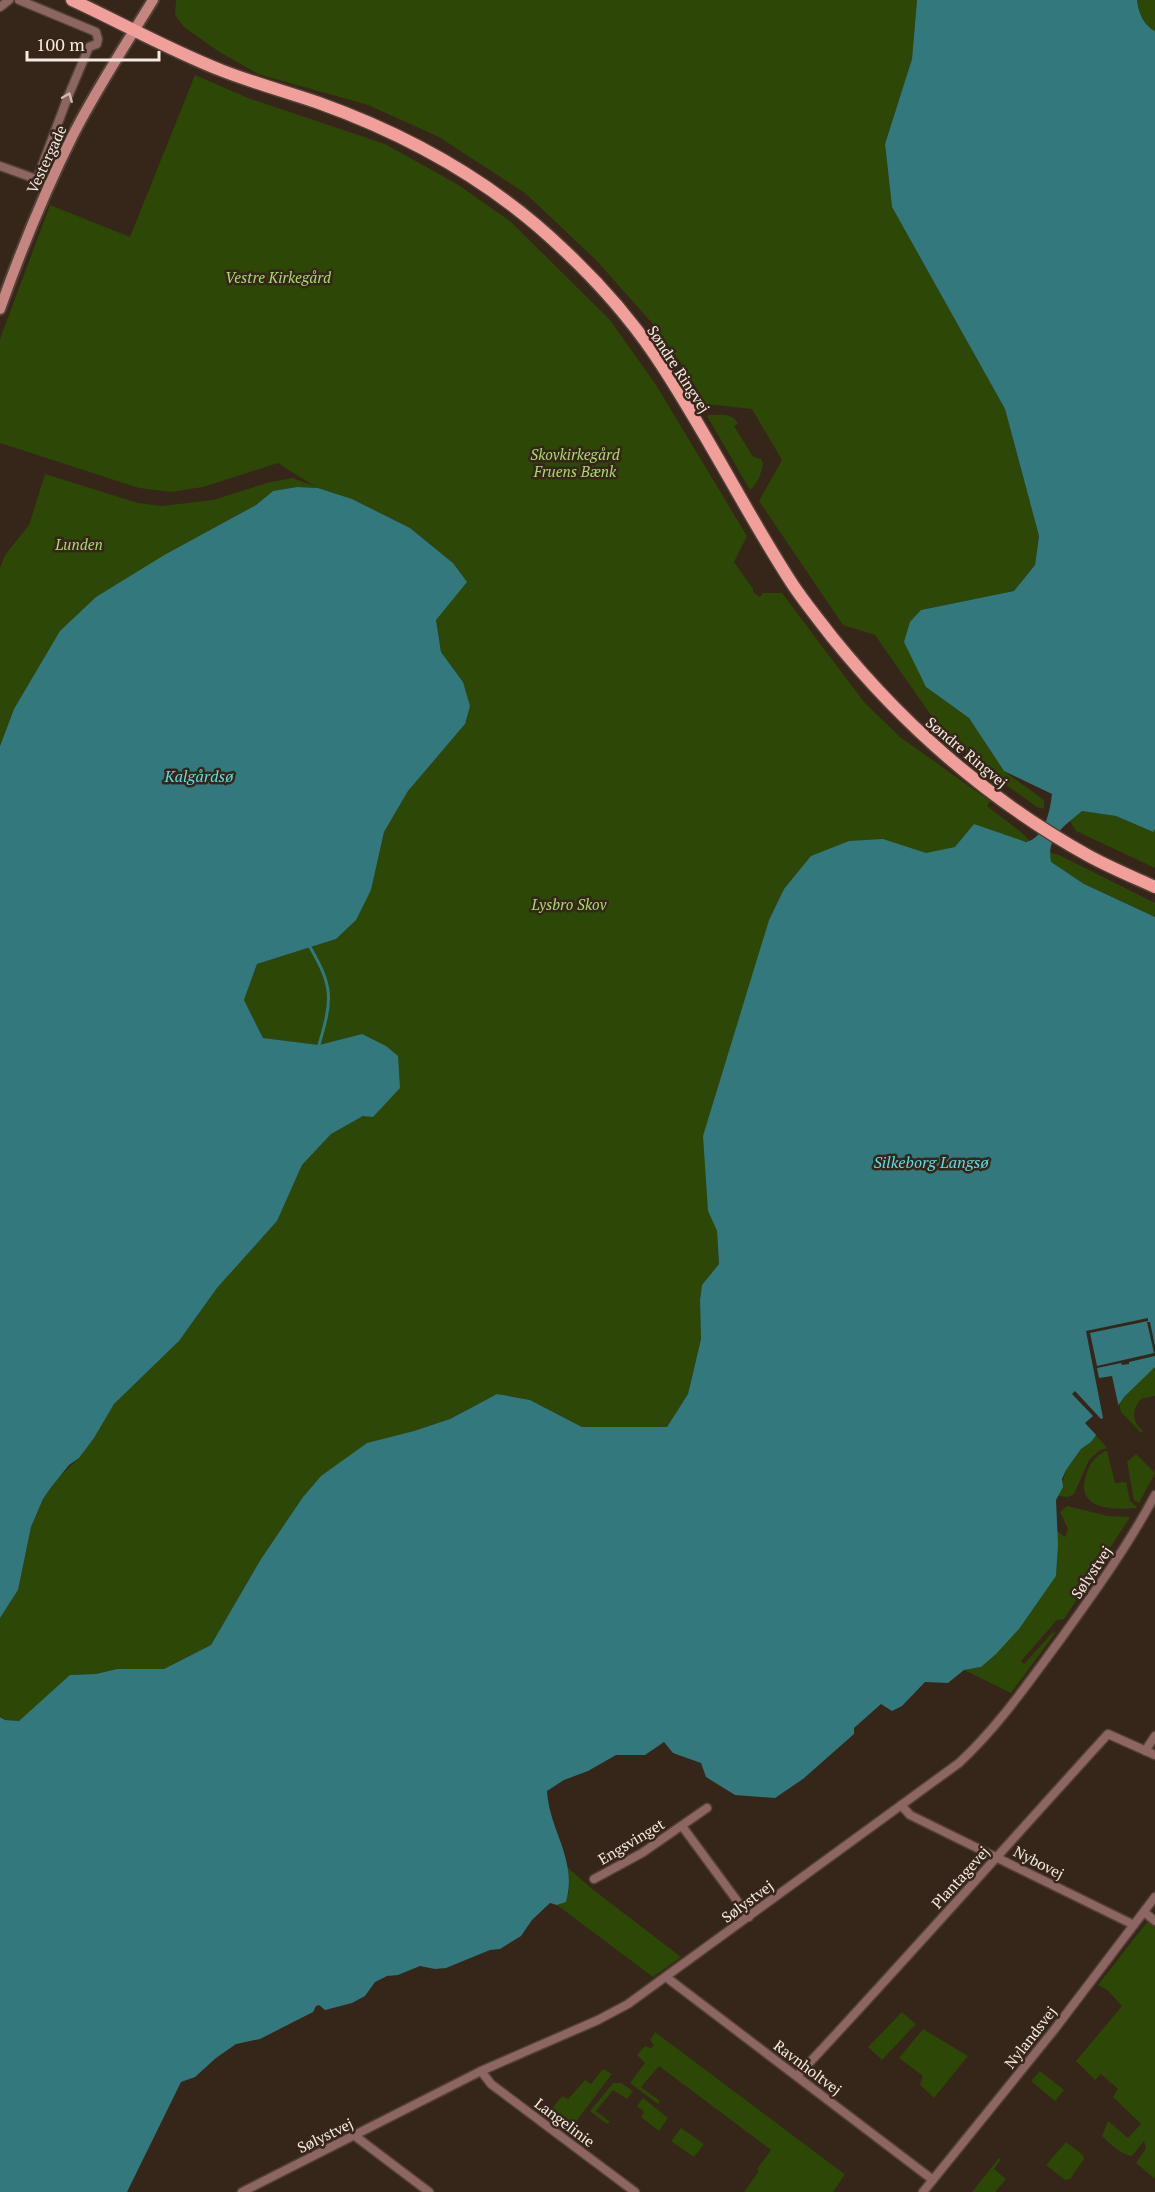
<svg xmlns="http://www.w3.org/2000/svg" width="1155" height="2192" font-family="'PT Serif',serif">
  <style>
    .green { fill: #2d4706 }
    .water { fill: #33787d }
    .pier { fill: #362519 }
    .lines { fill: none; stroke-linecap: round; stroke-linejoin: round }
    .stream { stroke: #33787d; stroke-width: 3 }
    .street-casing { stroke: #514135; stroke-width: 11 }
    .secondary-casing { stroke: #514135; stroke-width: 14 }
    .primary-casing { stroke: #514135; stroke-width: 15 }
    .street { stroke: #8d6562; stroke-width: 8 }
    .secondary { stroke: #c58682; stroke-width: 10 }
    .primary { stroke: #f19f9a; stroke-width: 12 }
    .oneway { stroke: #d1bbb5 }
    .labels { text-anchor: middle; dominant-baseline: central; stroke-width: 5; stroke-linejoin: round; paint-order: stroke }
    .street-label { font-size: 15px; fill: #f6eae2; stroke: #362519 }
    .park-label { font-size: 15px; font-style: italic; fill: #a8db71; stroke: #362519 }
    .water-label { font-size: 16px; font-style: italic; fill: #58dfe7; stroke: #362519 }
  </style>
  <rect width="100%" height="100%" fill="#362519"/>
  <path class="green" d="M176,0H917L912,59L885,144L892,207L1005,409L1039,536L1035,565L1014,591L921,610L926,687L969,718L1004,771L1044,800V809L1037,807L1006,785L942,731L875,635L843,625L759,501L782,460L752,409L706,404L683,366L652,323L596,260L525,193L439,137L368,105L258,74L218,51L184,27L175,15Z
    M1137,0H1155V31C1144,26 1138,12 1137,0Z
    M195,75L248,98L385,144L457,184L510,221L610,320L656,385L747,536L734,562L753,589V592L760,597L763,593H782L864,702L900,737L990,801L987,806L1021,832L1030,841L955,847L784,889L769,920L746,999L708,1211L717,1231L719,1264L702,1285L700,1300L701,1339L688,1394L667,1427H582L530,1400L497,1394L450,1419L414,1431L321,1476L303,1497L261,1559L211,1645L164,1669H117L96,1674L70,1675L44,1703L19,1721L5,1720L0,1716V1618L18,1590L31,1527L43,1499L57,1479L79,1458L94,1438L114,1404L179,1341L217,1288L277,1221L302,1165L331,1134L363,1116L362,1034L319,1045L263,1038L244,1000L257,964L336,939L371,890L384,832L408,791L465,724L463,682L441,652L436,619L453,563L410,528L352,499L318,488L297,487L273,491L256,505L166,554L14,709L0,746V568L5,555L29,525L45,474L138,503L162,506L213,500L270,482L293,478L314,486L278,463L203,487L171,492L139,488L0,443V339L50,205L130,237Z
    M708,415C720,415 731,412 738,423L734,426L753,457L761,459L763,464C761,474 758,483 750,490L707,416Z
    M1082,811L1116,816L1152,832L1155,829V868L1076,831L1070,821Z
    M1049,852L1059,855L1155,903V917L1084,884L1050,862Z
    M1155,1367V1396L1141,1399C1131,1410 1132,1421 1143,1431L1141,1433L1121,1412L1119,1403L1132,1388Z
    M1095,1434L1107,1448L1100,1450L1089,1460L1074,1494L1068,1497L1058,1496L1066,1470L1081,1449L1091,1442Z
    M1107,1450L1115,1483L1126,1482L1130,1501L1137,1507L1136,1508C1116,1510 1077,1510 1085,1479C1089,1464 1093,1458 1107,1450Z
    M1136,1454L1155,1473L1139,1503L1134,1500L1127,1462Z
    M1067,1506L1108,1516L1130,1517L1064,1619L1057,1620L1021,1661L1024,1664L1052,1633L1056,1632L1011,1693L964,1670L981,1667L1056,1576L1057,1531L1065,1537L1068,1529L1060,1512Z
    M567,1867L591,1888L681,1957L653,1977L557,1905L566,1902L569,1891Z
    M1147,1922L1155,1925V2179L1136,2163L1146,2148L1144,2141L1132,2156C1120,2154 1110,2144 1102,2136L1108,2121L1128,2138L1141,2124L1113,2097L1118,2089L1101,2074L1095,2080L1076,2061L1122,2006L1107,1990L1098,1985Z
    M902,2012L916,2024L882,2060L868,2047Z
    M923,2029L968,2056L934,2098L920,2085L923,2076L899,2058Z
    M655,2032L843,2173L845,2174L833,2192H744L759,2171L757,2169L771,2150L659,2066L641,2087L660,2101L658,2104L630,2083L645,2063L637,2055L645,2046L651,2048L654,2045L650,2040Z
    M603,2069L612,2074L568,2132L547,2115L562,2096L568,2099L585,2080L591,2084Z
    M1040,2071L1064,2090L1055,2101L1031,2081Z
    M613,2083H621L633,2091L627,2099L613,2090L596,2111L610,2122L607,2124L590,2111Z
    M643,2098L668,2118L659,2131L641,2117L644,2112L637,2106Z
    M681,2128L704,2144L694,2157L671,2141Z
    M1066,2142L1083,2155L1084,2159L1070,2179L1065,2180L1046,2165Z
    M999,2158L1001,2159L994,2169L1006,2179L995,2192H972Z"/>
  <path class="water" d="M917,0H1137C1138,12 1144,26 1155,31V829L1153,832L1116,816L1082,811C1065,826 1046,836 1051,862L1084,884L1155,917V1367L1125,1396L1091,1442L1081,1449L1066,1470L1062,1479L1063,1487L1056,1500L1058,1544L1056,1576L1019,1629L996,1654L981,1667L964,1670L948,1683L925,1682L902,1706L892,1711L881,1704L854,1728V1734L803,1779L775,1798L735,1795L706,1777L701,1763L673,1753L664,1742L645,1755H616L588,1771L564,1780L547,1791C549,1830 578,1860 566,1902L557,1905L550,1903L532,1920L521,1936L500,1949L490,1950L446,1968L435,1969L420,1966L398,1975L387,1976L375,1982L365,1996L352,2003L325,2010L319,2005L316,2006L313,2012L260,2039L236,2044L216,2058L195,2077L181,2082L127,2192H0V1717L5,1720L19,1721L70,1675L96,1674L117,1669H164L211,1645L261,1559L303,1497L321,1476L367,1443L414,1431L450,1419L497,1394L530,1400L582,1427H667L688,1394L701,1339L700,1300L702,1285L719,1264L717,1231L708,1211L703,1136L769,920L784,889L811,856L849,841L883,839L926,853L955,847L974,824L1026,842C1045,838 1050,811 1052,794L1004,771L969,718L926,687L904,642L910,622L921,610L1014,591L1035,565L1039,536L1005,409L892,207L885,144L912,59Z
    M297,487L318,488L352,499L410,528L453,563L467,582L436,620L441,652L463,682L470,706L465,724L408,791L384,832L371,890L356,920L336,939L257,964L244,1000L263,1038L319,1045L362,1034L386,1046L398,1056L400,1088L373,1117L363,1116L331,1134L302,1165L277,1221L217,1288L179,1341L114,1404L94,1438L79,1458L69,1465L52,1486L43,1499L31,1527L18,1590L0,1618V746L14,709L60,631L96,597L166,554L256,505L273,491Z"/>
  <path class="pier" d="M1148,1318V1321L1090,1333L1097,1366L1154,1353L1147,1322H1150L1155,1346V1356L1129,1362V1364L1122,1365L1121,1363L1097,1368L1099,1378L1112,1376L1119,1408L1098,1437L1085,1423L1093,1416L1072,1394L1075,1391L1101,1419L1103,1418L1086,1331Z"/>
  <g class="lines">
    <path class="stream" d="M310,947C334,988 332,1000 319,1045"/>
    <defs>
      <path id="street" d="M19,0L96,32L98,39L97,44L89,47L67,99L37,179
        M0,7L9,0
        M0,166L50,184
        M1145,1751L1155,1736
        M901,1805L910,1815L1134,1925
        M682,1826L749,1917
        M594,1879L642,1853L707,1808
        M1144,1912L1155,1921
        M666,1977L933,2180
        M481,2071L491,2084L635,2192
        M797,2076C902,1964 1004,1848 1108,1734L1155,1755
        M355,2136L429,2192
        M242,2192L481,2071L598,2020L628,2004L959,1763C998,1727 1028,1683 1060,1640C1094,1593 1128,1546 1155,1495
        M923,2192L1054,2030L1155,1897"/>
      <path id="secondary" d="M0,309C21,250 45,191 73,135C97,88 126,44 153,0"/>
      <path id="primary" d="M72,0C122,23 171,51 223,71C254,83 287,92 319,103C411,136 495,183 565,251C598,282 629,317 655,355C705,429 744,510 793,585C805,603 819,620 832,637C903,725 990,801 1089,856C1111,868 1133,877 1155,887"/>
    </defs>
    <use href="#street" class="street-casing"/>
    <use href="#secondary" class="secondary-casing"/>
    <use href="#primary" class="primary-casing"/>
    <use href="#street" class="street"/>
    <use href="#secondary" class="secondary"/>
    <use href="#primary" class="primary"/>
  </g>
  <defs><path id="oneway-chevron" d="M-2-3.5L2.5 0L-2 3.5" fill="none" stroke-width="1.6" stroke-linecap="round" stroke-linejoin="round" transform="scale(1.5)"/></defs>
  <use class="oneway" href="#oneway-chevron" transform="translate(68 97) rotate(-68)"/>
  <g class="labels">
    <g class="street-label">
      <text transform="translate(46 159) rotate(-65)">Vestergade</text>
      <text transform="translate(679 369) rotate(57)">Søndre Ringvej</text>
      <text transform="translate(967 752) rotate(40)">Søndre Ringvej</text>
      <text transform="translate(1091 1572) rotate(-56)">Sølystvej</text>
      <text transform="translate(631 1841) rotate(-31)">Engsvinget</text>
      <text transform="translate(1039 1862) rotate(27)">Nybovej</text>
      <text transform="translate(960 1877) rotate(-48)">Plantagevej</text>
      <text transform="translate(747 1901) rotate(-36)">Sølystvej</text>
      <text transform="translate(1030 2037) rotate(-52)">Nylandsvej</text>
      <text transform="translate(808 2067) rotate(37)">Ravnholtvej</text>
      <text transform="translate(565 2122) rotate(37)">Langelinie</text>
      <text transform="translate(325 2135) rotate(-26)">Sølystvej</text>
    </g>
    <g class="park-label">
      <text x="278" y="277">Vestre Kirkegård</text>
      <text x="575" y="454">Skovkirkegård<tspan x="575" dy="17">Fruens Bænk</tspan></text>
      <text x="79" y="544">Lunden</text>
      <text x="569" y="904">Lysbro Skov</text>
    </g>
    <g class="water-label">
      <text x="199" y="776">Kalgårdsø</text>
      <text x="931" y="1162">Silkeborg Langsø</text>
    </g>
  </g>
  <path d="M27 51v9h132v-9" fill="none" stroke="#f6eae2" stroke-width="3"/>
  <text x="36" y="51" font-size="18" fill="#f6eae2" stroke="#362519" stroke-width="4.5" paint-order="stroke">100 m</text>
</svg>
